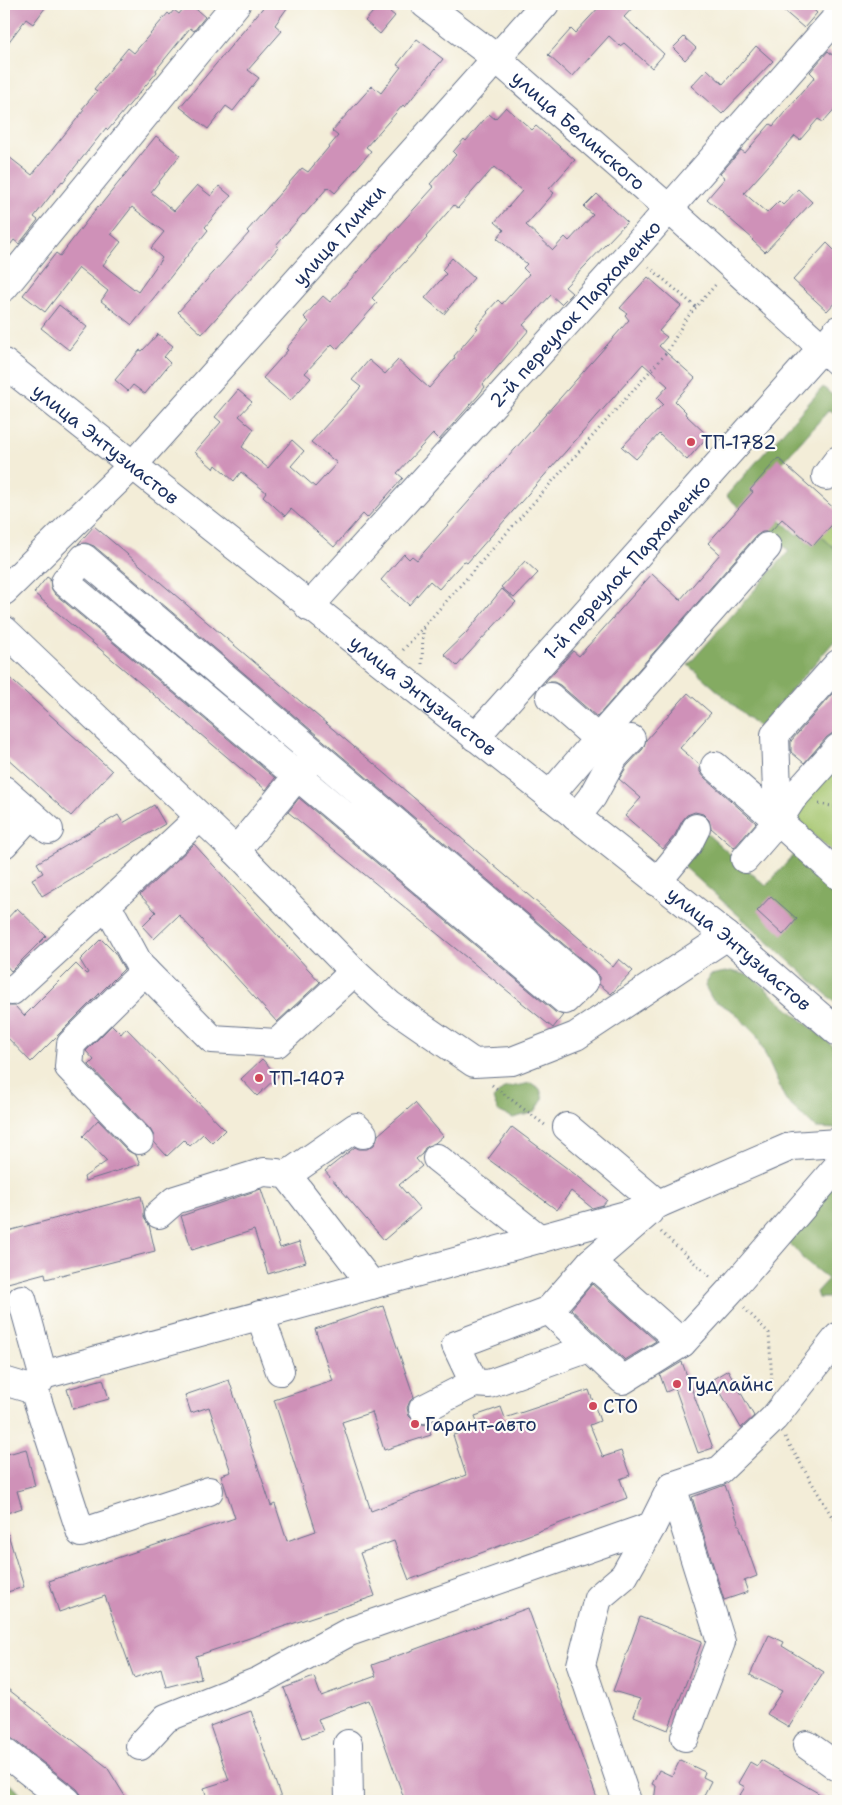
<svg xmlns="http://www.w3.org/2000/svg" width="842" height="1805" font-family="'Shantell Sans',sans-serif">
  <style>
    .green { fill: #a6c66f; stroke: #607a66 }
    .forest { fill: #84ab62; stroke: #506d60 }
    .building { fill: #cf91b8; fill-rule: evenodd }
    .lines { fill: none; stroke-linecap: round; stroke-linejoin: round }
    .minor-casing { stroke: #677289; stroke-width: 30 }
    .path { stroke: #677289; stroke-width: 3; stroke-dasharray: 1 4; stroke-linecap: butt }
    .minor { stroke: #fff; stroke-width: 28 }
    .poi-dot { fill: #d1495b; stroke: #fdfcf7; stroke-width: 2 }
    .labels { text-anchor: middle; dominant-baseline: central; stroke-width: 4.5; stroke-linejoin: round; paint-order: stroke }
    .street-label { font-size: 19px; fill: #1b2f5e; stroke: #fdfcf7 }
    .poi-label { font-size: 19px; fill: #1b2f5e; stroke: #fdfcf7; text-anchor: start }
  </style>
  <rect width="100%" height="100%" fill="#fdfcf7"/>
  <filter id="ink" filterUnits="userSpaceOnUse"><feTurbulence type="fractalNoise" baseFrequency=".02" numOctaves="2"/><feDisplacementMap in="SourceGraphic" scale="10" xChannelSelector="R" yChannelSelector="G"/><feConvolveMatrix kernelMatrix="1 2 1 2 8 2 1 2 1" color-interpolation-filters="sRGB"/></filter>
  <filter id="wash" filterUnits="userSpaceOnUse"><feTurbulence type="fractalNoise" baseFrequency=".0096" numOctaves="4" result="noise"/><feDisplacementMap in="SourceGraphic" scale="20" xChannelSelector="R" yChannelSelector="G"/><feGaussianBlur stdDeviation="1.12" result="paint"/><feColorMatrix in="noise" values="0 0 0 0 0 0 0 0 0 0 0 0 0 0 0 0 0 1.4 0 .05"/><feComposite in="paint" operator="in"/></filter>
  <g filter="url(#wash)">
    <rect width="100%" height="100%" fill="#f3edd8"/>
    <path class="green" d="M838,518V551L821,536Z
      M838,759V857L796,819L799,804Z"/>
    <path class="forest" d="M823,387L838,400V417L829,410L753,496L797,535L807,524L838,551V637L759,727L688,665L789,551L726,496Z
      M705,832L766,886L799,849L838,885V1005L679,862Z
      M731,971L752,976L779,1001L838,1050V1129L816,1128L786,1101L757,1036L734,1012L712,999L705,986L710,975Z
      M531,1083L540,1089L543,1099L535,1112L513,1118L498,1111L493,1099L504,1088Z
      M838,1174V1293L828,1298H818L816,1292L828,1279L802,1258C799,1251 792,1248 787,1242Z
      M4,1780L16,1789L26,1801H4Z"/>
    <g id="blocks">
      <path class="building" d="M4,4H48L33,24L26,19L4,48Z
        M187,4H190L205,17L194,31L190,28L156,70L157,72L108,130L106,128L63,182L62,181L34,217L38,220L19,244L14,240L4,253V153L32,175L84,110L82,109L97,91L94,89L128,48L134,53L168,13L170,15L174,10L179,14Z
        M266,4H290L275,25L282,31L248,70L259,78L233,111L226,106L208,129L180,107Z
        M380,4L395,16L380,34L365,21Z
        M602,4H636L624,17L664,54L652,68L624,43L620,46L609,36L572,77L548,55L571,29L575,33Z
        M776,4H807L817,13L804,28Z
        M684,37L696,48L685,60L673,48Z
        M417,39L443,59L405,107L403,105L366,147L371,151L350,176L335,193L328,187L304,215L303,214L276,245L279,247L202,334L178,312L249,233L247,231L302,168L308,172L338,136L332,131L372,86L381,93L401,67L397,65Z
        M756,46L773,61L722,114L691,86L707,69L723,84Z
        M828,51L838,60V105L823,122L818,119L800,140L795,136L744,193L767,213L779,201L783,205L798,189L812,202L765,252L752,240L753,239L707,199L725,178L720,174L741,150L745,153L770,124L773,126L815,77L810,72Z
        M506,107L532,130L536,126L575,160L549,189L554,193L526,225L553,250L565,237L569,241L593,215L584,207L597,194L627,222L565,287L572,293L561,304L551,295L523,325L529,330L483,384L485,387L478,396L439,440L433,434L397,473L403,478L367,518L363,514L334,547L291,509L285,516L263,496L266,492L241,472L234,481L216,465L214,469L195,452L221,422L215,417L238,390L252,402L239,416L254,429L242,447L268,468L292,440L304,451L291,466L315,487L337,463L311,442L361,387L352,380L369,360L385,374L398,360L429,388L455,358L454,356L478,328L476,327L488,313L487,312L498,300L502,304L529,274L523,268L527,264L497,238L504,230L495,222L522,191L494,167L458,208L454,205L426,237L427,238L372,298L377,303L337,349L332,344L305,373L311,378L290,401L263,378L288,350L286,349L309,322L304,317L323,296L330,302L434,187L430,184L456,155L453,152L464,139L466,141L489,114L495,119Z
        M156,136L180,155L151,192L174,211L197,185L211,196L219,186L231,196L205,227L208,230L132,325L101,301L108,291L79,268L45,312L23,295L56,253L60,256L98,206L99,207ZM132,207L164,232L151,248L162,258L138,292L103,265L121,242L111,234Z
        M827,243L838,254V299L827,311L793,280Z
        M452,258L474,278L444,314L425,298L446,274L442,270Z
        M648,277L681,306L659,331L667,337L659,346L695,378L675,401L686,412L685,414L708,436L687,460L659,434L636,459L622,447L663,404L657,398L668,386L643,364L467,563L464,561L439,589L430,581L409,605L381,580L404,554L409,559L412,556L417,560L629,320L625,315L627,313L620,308Z
        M59,305L87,327L69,350L41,328Z
        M158,334L173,346L164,357L170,363L145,394L133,385L128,391L115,380L140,350L142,351Z
        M778,458L838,512V518L813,546L782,519L770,532H762L756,536L597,717L560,685L554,682H545L573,651L579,656L652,574L680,600L720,554L708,543L753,492L750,490Z
        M94,526L613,967L619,959L633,971L611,994L599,984V977L594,970L94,546L86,543L78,544Z
        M525,561L538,573L514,598L501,587Z
        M47,577L50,579L51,588L55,594L275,778L266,790L34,593Z
        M502,589L516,602L457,666L444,654L466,633Z
        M4,673L112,771L71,816L4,755Z
        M838,687V733H833L827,737L804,763L791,752V741Z
        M688,693L711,713L680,748L700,765V772L705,778L756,823L734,848L711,828L709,820L703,814L695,812L687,815L682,821L675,835L663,849L625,816L641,798L619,779L627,766L643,749L646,740Z
        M299,798L555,1012L563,1015L553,1028L288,812Z
        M154,805L165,824L42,896L32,879L43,873L37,863L118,815L123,823Z
        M194,844L320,982L277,1022L179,915L154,939L142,926L156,912L140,895Z
        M771,896L797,919L783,935L757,911Z
        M17,908L46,936L11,971L4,963V922Z
        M101,939L115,953L124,969L31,1062L4,1034V1004L8,1006H15L24,1016L76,964L86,974L88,973L80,960Z
        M112,1025L121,1034L126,1028L225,1130L212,1143L203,1134L190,1146L184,1140L167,1156L154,1142V1136L150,1129L89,1065L94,1060L86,1051Z
        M262,1059L278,1076L257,1096L241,1079Z
        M415,1103L443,1136L435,1143L425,1148L422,1154L416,1159L422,1166L399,1185L420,1209L384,1240L325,1171L355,1147L359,1149H367L374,1145L378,1135Z
        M98,1120L128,1151L136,1155L140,1164L85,1181L84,1177L107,1161L83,1136Z
        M512,1127L580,1178L607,1200L603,1205L592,1208L571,1191L557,1210L488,1159Z
        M261,1189L280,1248L299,1242L306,1262L268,1274L254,1230L192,1250L181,1216Z
        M141,1196L144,1209V1218L149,1225L155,1251L46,1279L45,1273L4,1284V1232Z
        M592,1284L656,1341L625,1360L571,1309Z
        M383,1306L414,1397L410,1401L407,1408L409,1416L415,1422L422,1425L428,1424L431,1435L384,1450L372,1412L342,1422L371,1511L466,1475L453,1435L478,1427L475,1416L501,1407L505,1418L589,1390L600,1421L590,1425L603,1457L621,1451L630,1475L620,1479L627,1498L409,1580L394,1541L360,1553L375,1596L196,1656L201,1678L166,1687L161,1668L134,1678L105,1596L59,1612L49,1581L235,1518L221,1475L231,1472L209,1407L191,1413L185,1395L229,1380L271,1506L275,1504L287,1541L316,1531L274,1400L333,1381L315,1329Z
        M682,1362L713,1448L698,1453L675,1388L666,1392L660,1375Z
        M728,1370L754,1416L741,1428L713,1379Z
        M103,1379L109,1399L73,1409L67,1389Z
        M26,1449L35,1486L17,1491L22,1508L4,1514V1455Z
        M725,1485L757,1576L744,1581L748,1592L724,1600L692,1497Z
        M4,1534H8L24,1587L4,1593Z
        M528,1608L598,1801H405L369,1700L318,1719L323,1731L303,1738L284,1688L314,1677L321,1696L376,1676L372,1665Z
        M640,1617L702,1641L668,1730L634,1716L640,1699L613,1691Z
        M769,1635L784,1642L782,1646L824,1672L789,1727L767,1714L782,1691L750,1675Z
        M4,1686L107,1767L128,1801H86L77,1789L14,1740L4,1734Z
        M251,1711L282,1801H208L204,1788L229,1780L210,1726Z
        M680,1760L705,1772L703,1777L711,1781L701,1801H654L656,1786L652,1784L659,1770L672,1776Z
        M761,1760L832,1801H750L740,1795L745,1787L738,1783L750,1762L757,1766Z"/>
    </g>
  </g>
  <g filter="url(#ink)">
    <use href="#blocks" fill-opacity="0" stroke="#677289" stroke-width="1"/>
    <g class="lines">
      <defs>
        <g id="minor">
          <path id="s1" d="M425,4L496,58L669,209L838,362"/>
          <path d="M4,287L236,4"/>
          <path id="s2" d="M4,363L727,936L838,1032"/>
          <path d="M826,476L838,460"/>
          <path d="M84,558L584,982L565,1000L65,582Z"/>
          <path id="s3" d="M4,591L132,466L545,4"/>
          <path id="s4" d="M309,607L631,252L838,16"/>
          <path d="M4,630L236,851L354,972"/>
          <path id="s5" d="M475,737L838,330"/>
          <path d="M598,739L767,547"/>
          <path d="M838,748L792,799L778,821L838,875"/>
          <path d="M715,766L778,821"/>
          <path d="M4,790L49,830"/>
          <path d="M549,796L598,739L550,697"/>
          <path d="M576,817L592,797L614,757L631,739"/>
          <path d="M4,844L31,814"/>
          <path d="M236,851L308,763"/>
          <path d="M745,859L778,821L775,735L838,664"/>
          <path d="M657,882L688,844L696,828"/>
          <path d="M104,907L200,817"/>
          <path d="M12,991L104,907L114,918L140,966L212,1039L277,1043L354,972L390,1005L474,1063L512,1061L576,1036L727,936"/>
          <path d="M567,1127L658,1204L792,1146L838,1143"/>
          <path d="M139,1140L69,1067L71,1044L145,971"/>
          <path d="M437,1158L540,1239"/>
          <path d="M287,1175L356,1127L363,1134"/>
          <path d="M649,1212L591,1262L549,1310L623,1380L682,1343L737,1283L838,1166"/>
          <path d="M159,1214L175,1200L264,1172L277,1173L287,1175L372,1285"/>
          <path d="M591,1262L682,1343"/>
          <path d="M22,1299L43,1375"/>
          <path d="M549,1310L456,1345L474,1383L489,1384L589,1348"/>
          <path d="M260,1315L280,1371"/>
          <path d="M4,1381L34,1390"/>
          <path d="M423,1409L474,1383"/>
          <path d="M209,1491L81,1533L34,1390L43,1375L626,1215L658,1204"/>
          <path d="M685,1737L721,1642L672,1486L720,1470L774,1418L838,1337"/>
          <path d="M348,1744L349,1801"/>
          <path d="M807,1745L838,1767"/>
          <path d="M140,1746L166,1718L259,1681L349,1632L652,1526L672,1486"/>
          <path d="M4,1752L67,1801"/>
          <path d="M627,1801L581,1665L598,1598L624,1576L652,1526"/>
        </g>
      </defs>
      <use href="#minor" class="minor-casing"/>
      <path class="path" d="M649,267L696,307
        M403,650L668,351L685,320L717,283
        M422,664L423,631L425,626
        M819,804L838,807
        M492,1085L545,1125
        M661,1232L710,1277
        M744,1308L769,1333L772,1382
        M785,1437L838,1527"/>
      <use href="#minor" class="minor"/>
    </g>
  </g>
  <g class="poi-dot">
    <circle cx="691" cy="442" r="5"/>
    <circle cx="259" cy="1078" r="5"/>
    <circle cx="677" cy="1384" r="5"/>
    <circle cx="593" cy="1406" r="5"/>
    <circle cx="415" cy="1424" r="5"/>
  </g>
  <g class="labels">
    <g class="street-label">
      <text stroke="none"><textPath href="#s1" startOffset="199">улица Белинского</textPath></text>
      <text stroke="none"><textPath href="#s3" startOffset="489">улица Глинки</textPath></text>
      <text stroke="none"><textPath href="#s4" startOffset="396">2-й переулок Пархоменко</textPath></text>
      <text stroke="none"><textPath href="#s2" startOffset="130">улица Энтузиастов</textPath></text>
      <text stroke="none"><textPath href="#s5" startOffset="228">1-й переулок Пархоменко</textPath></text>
      <text stroke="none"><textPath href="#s2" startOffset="535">улица Энтузиастов</textPath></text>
      <text stroke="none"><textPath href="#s2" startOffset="940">улица Энтузиастов</textPath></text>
    </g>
    <g class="poi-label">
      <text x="701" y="442">ТП-1782</text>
      <text x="269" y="1078">ТП-1407</text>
      <text x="687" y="1384">Гудлайнс</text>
      <text x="603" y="1406">СТО</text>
      <text x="425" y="1424">Гарант-авто</text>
    </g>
  </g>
  <rect width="842" height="1805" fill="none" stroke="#fdfcf7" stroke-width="20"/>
</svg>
